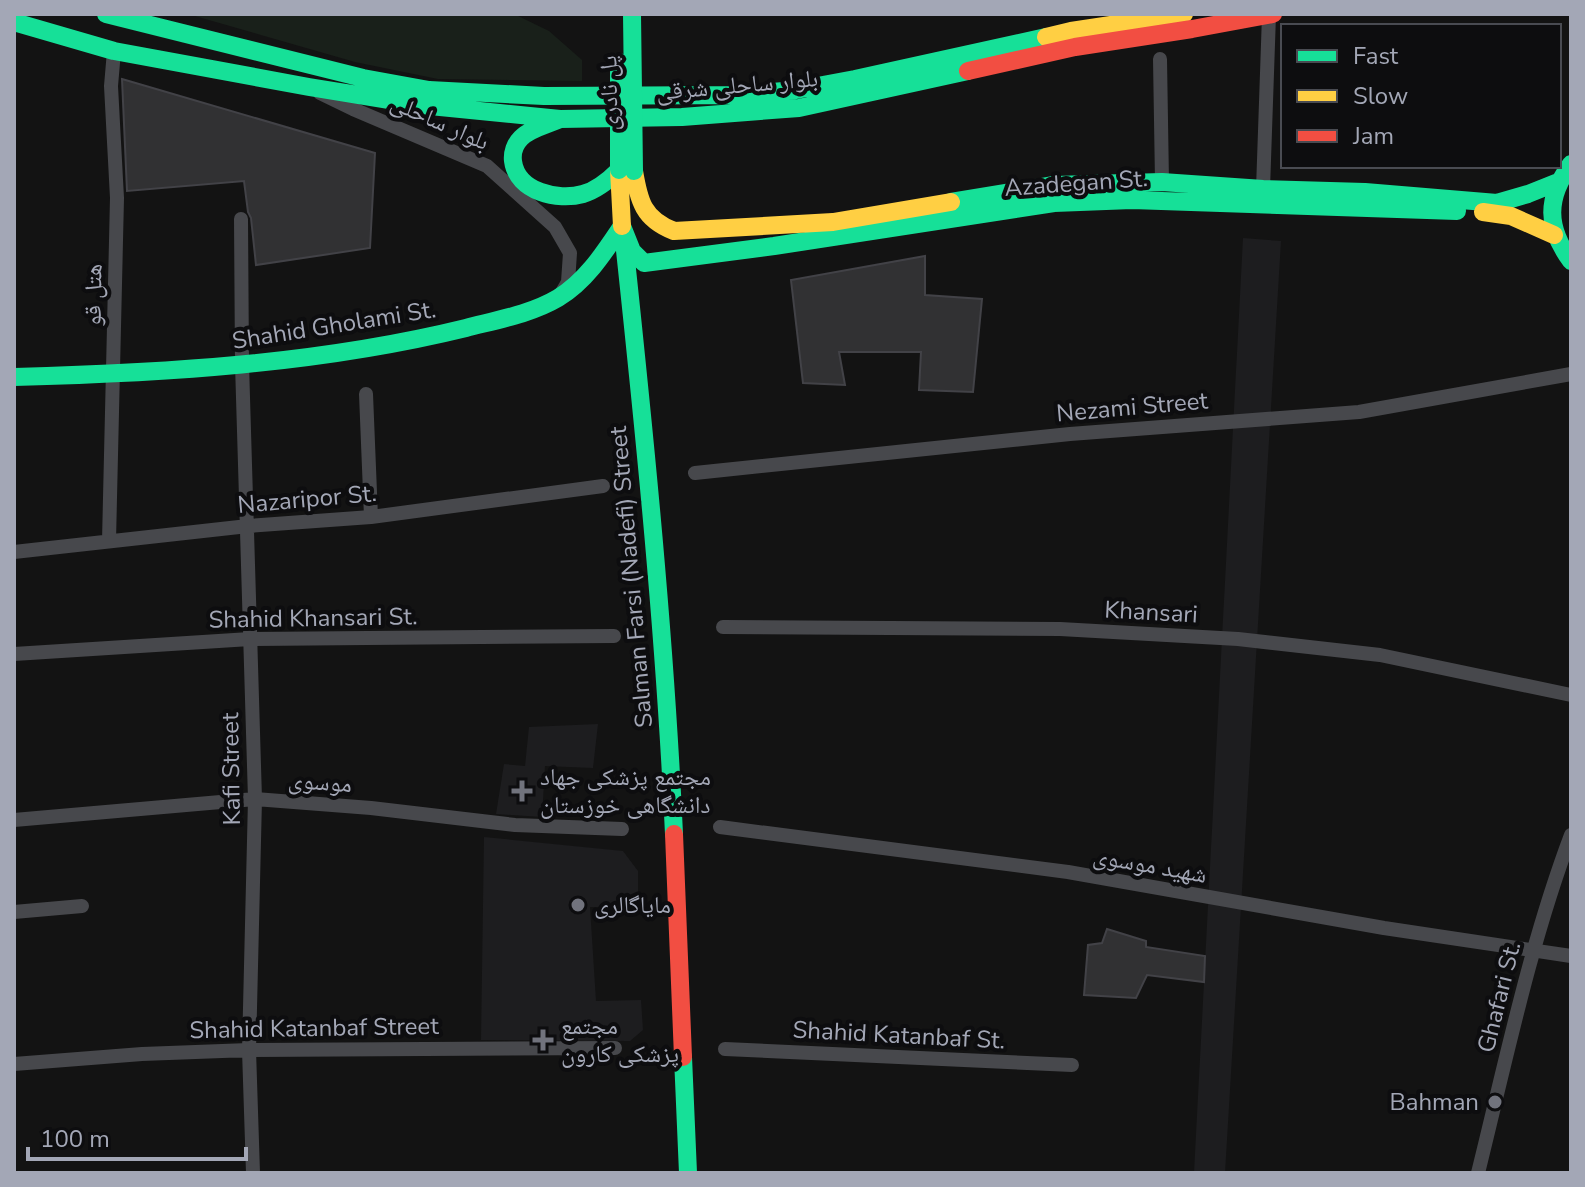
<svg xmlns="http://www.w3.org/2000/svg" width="1585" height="1187" font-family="'Nunito Sans','Noto Naskh Arabic',sans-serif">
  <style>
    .built { fill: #1d1d1f }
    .green { fill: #19201a }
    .building { fill: #313133; stroke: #424247; stroke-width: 2 }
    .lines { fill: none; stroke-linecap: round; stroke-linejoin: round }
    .street { stroke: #47484c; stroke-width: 14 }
    .fast { stroke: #16e098; stroke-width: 18 }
    .slow { stroke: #ffcf43; stroke-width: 18 }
    .jam { stroke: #f24e42; stroke-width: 18 }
    .fast-bridge { stroke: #16e098; stroke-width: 18 }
    .poi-dot { fill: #71737d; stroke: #0d0d0f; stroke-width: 3 }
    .labels { text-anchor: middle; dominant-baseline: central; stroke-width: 8; stroke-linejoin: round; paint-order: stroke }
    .street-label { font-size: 24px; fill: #a3a7b6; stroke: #0d0d0f }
    .poi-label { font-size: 24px; fill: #a3a7b6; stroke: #0d0d0f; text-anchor: start }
  </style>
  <rect width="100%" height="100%" fill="#131313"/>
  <path class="built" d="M1243,238L1281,241L1225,1173H1194Z
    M598,724L593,768L545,766L542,817L496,814L504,764L525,766L529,727Z
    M484,837L623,851L638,871V907H590L596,1001L641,1000L643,1030L630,1041L481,1040Z"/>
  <path class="green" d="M188,14H514L549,31L582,60V81L438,79L355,62Z"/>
  <path class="building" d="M122,79L375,153L370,248L256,265L251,218L248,212L244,181L127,191Z
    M925,256V295L982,299L973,392L919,390L921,352H839L845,385L803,383L791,280Z
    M1107,929L1146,941V947L1205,956L1204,982L1147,975L1136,998L1084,995L1088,945L1102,943Z"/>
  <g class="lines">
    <path class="street" d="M1160,59L1162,182
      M320,93L353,109L487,166L555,227L570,253L568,282L561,294
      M1263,189L1269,15
      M241,219L242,364L255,799L249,1050L253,1173
      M366,394L371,517
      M695,473L1070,434L1359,412L1571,374
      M109,541L117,198L111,86L114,51
      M14,552L248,526L371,517L603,486
      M723,627L1060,629L1238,639L1380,655L1571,695
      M14,654L250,639L614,636
      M14,820L255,799L371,808L515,825L622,829
      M720,827L1068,872L1384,928L1571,956
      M14,912L82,906
      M725,1049L1072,1065
      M14,1064L142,1054L249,1050L615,1048
      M1478,1173C1506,1060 1530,944 1571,835"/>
    <path class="fast" d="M106,14L363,78L429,90L544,96L737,95L796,90L855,79L1046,37
      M14,22L114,51L309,87L420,105L560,119L682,117L799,108L968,71
      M560,119C548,125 531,128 521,138C515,144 512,153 513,161C517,192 558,201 583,194C597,190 609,180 619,170
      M1571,164C1546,198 1546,227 1571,261
      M951,202L1054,185L1162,182L1263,189L1365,192L1497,203L1528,194L1558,182
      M622,226L632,251L644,263L774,246L1054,203L1132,200L1457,211
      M624,241C645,438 665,636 674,834
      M14,377C165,373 319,364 466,328C497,320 531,314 558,298C586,281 604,253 622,226
      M683,1057L688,1173"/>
    <path class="slow" d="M1046,37L1071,31L1184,14
      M619,170L622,226
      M634,171C639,201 643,219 674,231L833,222L951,202
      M1483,212L1511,216L1554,235"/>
    <path class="jam" d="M968,71L1075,47L1192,29L1273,14
      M674,834L683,1057"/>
    <path class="fast-bridge" d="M632,14L634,171
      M619,62V170"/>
  </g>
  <g class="poi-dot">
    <path d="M518 779h8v8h8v8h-8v8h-8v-8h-8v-8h8z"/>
    <circle cx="578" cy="905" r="8"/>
    <path d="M539 1028h8v8h8v8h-8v8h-8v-8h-8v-8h8z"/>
    <circle cx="1495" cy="1102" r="8"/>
  </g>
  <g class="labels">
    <g class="street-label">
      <text transform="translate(737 85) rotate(-5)">بلوار ساحلی شرقی</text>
      <text transform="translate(609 93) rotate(-91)">پل نادری</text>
      <text transform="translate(440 122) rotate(24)">بلوار ساحلی</text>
      <text transform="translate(1076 183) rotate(-4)">Azadegan St.</text>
      <text transform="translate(93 295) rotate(-89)">هتل قو</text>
      <text transform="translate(334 325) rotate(-9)">Shahid Gholami St.</text>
      <text transform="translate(1132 407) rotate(-5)">Nezami Street</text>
      <text transform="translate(307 499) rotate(-5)">Nazaripor St.</text>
      <text transform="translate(631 577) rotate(-95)">Salman Farsi (Nadefi) Street</text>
      <text transform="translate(1151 612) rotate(3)">Khansari</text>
      <text transform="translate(313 618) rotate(-1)">Shahid Khansari St.</text>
      <text transform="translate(231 769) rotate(-91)">Kafi Street</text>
      <text transform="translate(320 782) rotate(4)">موسوی</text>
      <text transform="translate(1150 865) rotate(10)">شهید موسوی</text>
      <text transform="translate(1499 997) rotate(-76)">Ghafari St.</text>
      <text transform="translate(314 1028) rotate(-1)">Shahid Katanbaf Street</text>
      <text transform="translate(899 1035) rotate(3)">Shahid Katanbaf St.</text>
    </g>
    <g class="poi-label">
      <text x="540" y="777">مجتمع پزشکی جهاد<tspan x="540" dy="28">دانشگاهی خوزستان</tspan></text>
      <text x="594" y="905">مایاگالری</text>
      <text x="561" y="1026">مجتمع<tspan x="561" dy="28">پزشکی کارون</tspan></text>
      <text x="1479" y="1102" text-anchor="end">Bahman</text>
    </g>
  </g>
  <rect width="1585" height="1187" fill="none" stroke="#a3a7b6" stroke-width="32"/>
  <rect x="1281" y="24" width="280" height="144" fill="#0d0d0f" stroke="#494b52" stroke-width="2"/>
  <rect x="1297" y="50" width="40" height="12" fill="#16e098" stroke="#494b52" stroke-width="2"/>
  <text x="1353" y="64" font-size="24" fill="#a3a7b6">Fast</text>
  <rect x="1297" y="90" width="40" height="12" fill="#ffcf43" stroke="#494b52" stroke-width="2"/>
  <text x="1353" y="104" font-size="24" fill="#a3a7b6">Slow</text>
  <rect x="1297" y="130" width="40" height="12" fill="#f24e42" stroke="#494b52" stroke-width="2"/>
  <text x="1353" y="144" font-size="24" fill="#a3a7b6">Jam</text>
  <path d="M28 1147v12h218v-12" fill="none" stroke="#a3a7b6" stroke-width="4"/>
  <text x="40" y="1147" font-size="24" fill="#a3a7b6" stroke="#0d0d0f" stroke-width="6" paint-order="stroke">100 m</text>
</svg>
